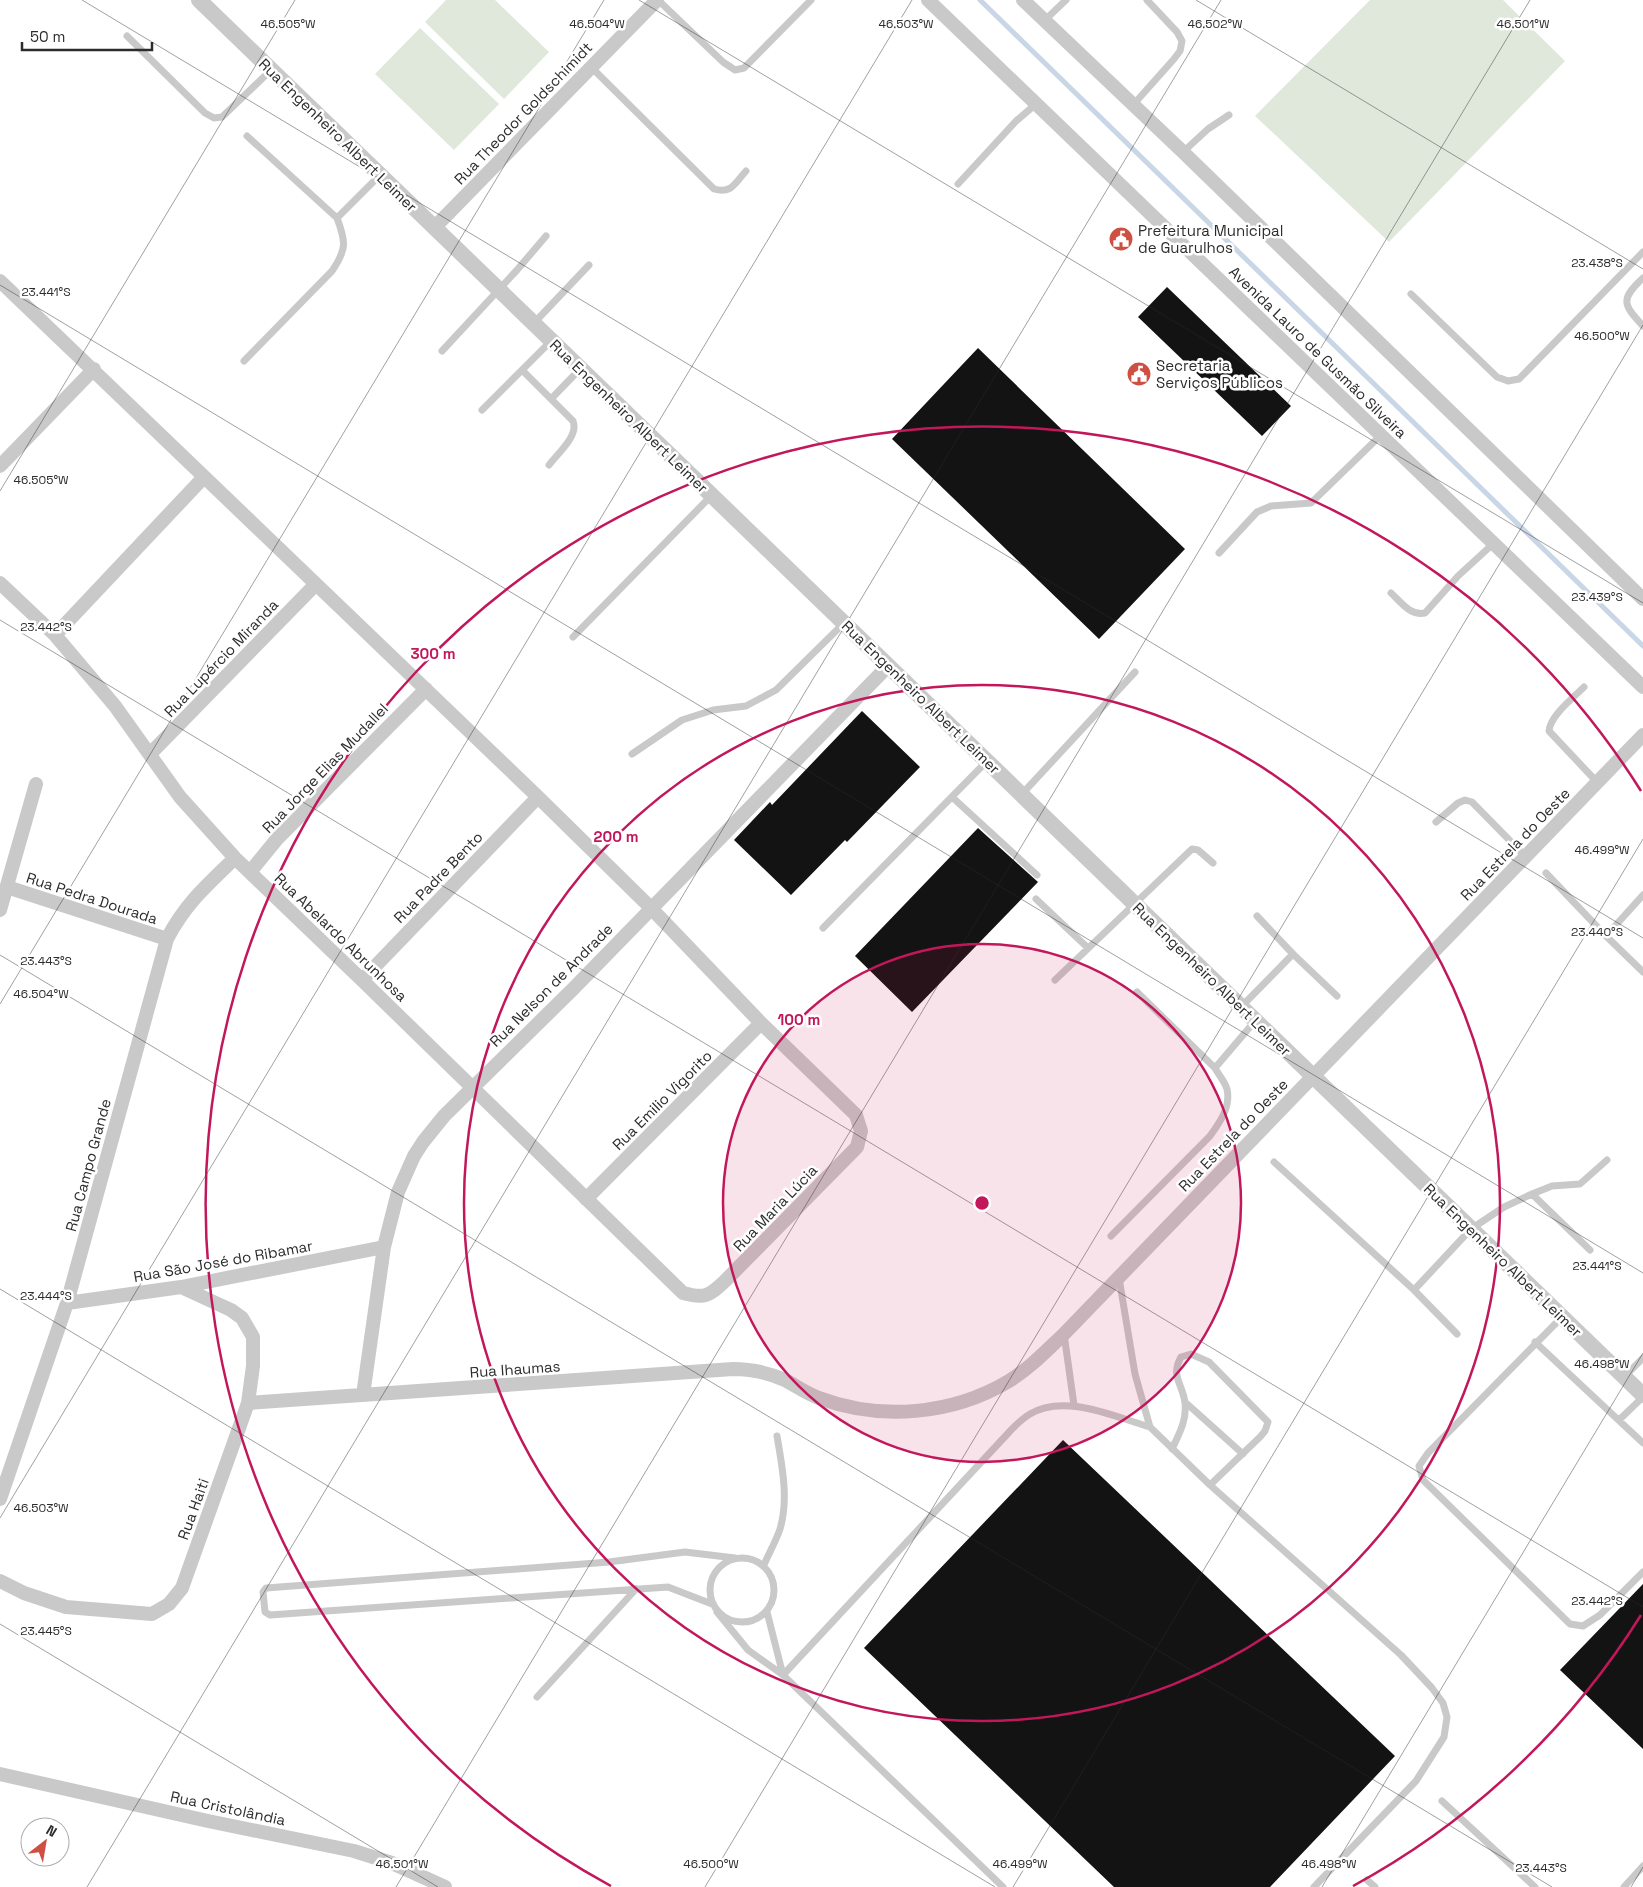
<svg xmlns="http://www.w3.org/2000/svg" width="1643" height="1887" font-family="'Space Grotesk',sans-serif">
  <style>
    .green { fill: #dfe8db }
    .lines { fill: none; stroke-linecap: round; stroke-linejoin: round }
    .stream { stroke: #c9d6e5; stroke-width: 5 }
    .building { fill: #131313 }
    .service { stroke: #c9c9c9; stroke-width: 7 }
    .minor { stroke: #c9c9c9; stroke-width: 14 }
    .tertiary { stroke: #c9c9c9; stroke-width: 16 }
    .ticks { fill: none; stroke: #2c2c2c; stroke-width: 1; stroke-opacity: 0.45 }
    .ring { fill: none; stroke: #c2185b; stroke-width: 2.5 }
    .labels { text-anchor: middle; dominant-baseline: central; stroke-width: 5; stroke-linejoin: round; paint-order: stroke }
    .street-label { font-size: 15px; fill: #2c2c2c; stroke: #fff }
    .poi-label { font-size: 15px; fill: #2c2c2c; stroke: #fff; text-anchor: start }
    .ticks-label { font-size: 12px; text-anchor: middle; fill: #2c2c2c; stroke: #fff; stroke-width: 5; stroke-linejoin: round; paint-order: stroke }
    .centre { fill: #c2185b; stroke: #fff; stroke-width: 2.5 }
    .ring-label { font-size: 15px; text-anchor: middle; font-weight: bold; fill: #c2185b; stroke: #fff; stroke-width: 5; stroke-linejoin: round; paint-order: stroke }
  </style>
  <rect width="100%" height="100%" fill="#fff"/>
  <path class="green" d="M446,0H495L549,52L504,99L425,22Z
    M1370,0H1503L1565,61L1389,242L1255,116Z
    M420,28L499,104L454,150L375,74Z"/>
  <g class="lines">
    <path class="stream" d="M980,0L1643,646"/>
  </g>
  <path class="building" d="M1167,287L1291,406L1262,436L1138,317Z
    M978,348L1185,549L1099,639L892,439Z
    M862,711L920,767L847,842L845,840L791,895L734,840L770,802L772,805Z
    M978,828L1038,882L912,1012L855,956Z
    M1063,1440L1395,1756L1270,1887H1114L864,1648Z
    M1643,1584V1749L1560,1670Z"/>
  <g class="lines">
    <path class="service" d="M658,0L723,62L735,70L744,68L811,0
      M1045,20L1066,0
      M127,36L205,113L214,118L222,117L271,70
      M591,67L714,189C732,194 735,183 746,171
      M1133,105L1174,59L1180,51L1182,41L1177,32L1147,0
      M247,136L337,218
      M1183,152L1208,129L1229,115
      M958,184L1016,121L1036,104
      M1643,278C1619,300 1624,305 1643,326
      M1411,294L1497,377L1508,381L1519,379L1643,252
      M534,323L589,265
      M442,351L517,270L546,236
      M244,361L332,271C347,249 346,242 337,218L380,175
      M522,370L573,421C579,436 558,453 549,465
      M551,399L580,369
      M482,410L551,341
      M1219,553L1257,512L1271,506L1311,503L1381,435
      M1391,593C1401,602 1410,616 1425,613L1458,576L1494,543
      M573,637L711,496
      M1584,687C1573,698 1550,716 1549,731L1597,782
      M632,754L682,720L713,710L746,706L776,690L844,623
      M1022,794L1135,672
      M952,797L1037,875
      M1436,822L1458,803L1465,800L1472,802L1525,856
      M1546,873L1606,936L1643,895
      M1036,899L1088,948
      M823,928L987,761
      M1606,936L1643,972
      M1293,954L1337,996
      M1055,980L1192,849L1198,850L1213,863
      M1137,992L1215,1068
      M1241,1007L1293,954L1257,916
      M1274,1162L1414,1290L1471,1229L1504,1207L1532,1194L1552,1186L1580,1184L1607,1160
      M1532,1194L1590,1250
      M1111,1236L1210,1136C1220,1122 1231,1107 1227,1089C1225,1082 1218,1074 1215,1068L1255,1021
      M1119,1278L1135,1374L1150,1427L1210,1485L1401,1655L1432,1688L1443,1703L1447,1717L1444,1737L1416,1781L1314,1887
      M1414,1290L1457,1334
      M1562,1317L1428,1453L1419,1466L1423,1480L1570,1624L1583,1626L1600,1615L1643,1572
      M1064,1334L1074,1405
      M1535,1342L1643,1443
      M1624,1377L1643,1358
      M1185,1402L1243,1454
      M1619,1420L1643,1397
      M1172,1449C1179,1434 1187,1420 1185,1403C1183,1384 1170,1377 1181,1357L1191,1354L1209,1362L1268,1422L1265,1431L1260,1437L1210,1485
      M710 1590a32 32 0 1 1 64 0a32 32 0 1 1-64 0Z
      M764,1565C769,1553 776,1541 780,1529C789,1499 782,1466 777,1436
      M712,1604L668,1587L270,1615L265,1612L263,1592L266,1588L609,1562L685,1552L735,1558
      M717,1612L748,1650L783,1675L1003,1887
      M767,1612L783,1675
      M783,1675L1012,1429C1017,1424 1023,1418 1030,1414C1064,1393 1115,1417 1150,1427
      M537,1697L636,1589
      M1442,1801L1535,1887
      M1367,1880L1375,1887
      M1624,1887L1643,1866"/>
    <path class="minor" d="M928,0L1643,687
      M1023,0L1183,152L1643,599
      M434,228L657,0
      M0,281L538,797L650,907L761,1023L856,1115L861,1131L857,1147L725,1281C709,1296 705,1299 683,1293L362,980L235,858L180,797L115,706L55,635L0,583
      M0,466L94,369
      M55,635L204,477
      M150,754L315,585
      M250,872L277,839L426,689
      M7,887L167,939
      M0,910L36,784
      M362,980L538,797
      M586,1199L761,1023
      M67,1303L181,1287L384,1247
      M363,1395L384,1247L398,1192L414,1156L423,1142L444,1116L573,989L888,666
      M248,1403L733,1369C751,1369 769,1373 785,1380C796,1386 807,1394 819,1398C881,1421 952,1415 1009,1381C1030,1368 1046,1351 1064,1334L1643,735
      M0,1499L67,1303L167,939C185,904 207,885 235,858
      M0,1581L24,1593L66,1607L152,1614L169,1604L182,1588L248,1403L253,1366V1337L242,1318L231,1310L181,1287
      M0,1774L208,1821L354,1851L392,1863L445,1887"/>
    <path class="tertiary" d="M199,0L1643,1395"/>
  </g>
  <path class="ticks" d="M82,0L1643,938M639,0L1643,603M1196,0L1643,269M0,285L1643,1273M0,491L295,0M0,620L1643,1607M0,955L1552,1887M0,1004L604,0M0,1289L995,1887M0,1518L912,0M0,1624L438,1887M87,1887L1221,0M396,1887L1530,0M705,1887L1643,325M1013,1887L1643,839M1322,1887L1643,1353M1631,1887L1643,1867"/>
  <circle cx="982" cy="1203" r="259" fill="#c2185b" fill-opacity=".12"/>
  <g class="ring">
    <circle cx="982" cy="1203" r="259"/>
    <circle cx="982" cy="1203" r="518"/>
    <path d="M1641 1615A777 777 0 0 1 1353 1886M611 1886A777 777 0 1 1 1641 791"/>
  </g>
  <defs>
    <symbol id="civic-disc" viewBox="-11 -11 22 22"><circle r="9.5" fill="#ce5043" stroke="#fff"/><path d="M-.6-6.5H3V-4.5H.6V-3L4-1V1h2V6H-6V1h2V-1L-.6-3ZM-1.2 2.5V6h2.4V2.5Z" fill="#fff"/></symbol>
  </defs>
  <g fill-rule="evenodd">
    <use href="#civic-disc" x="1107" y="225" width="28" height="28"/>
    <use href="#civic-disc" x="1125" y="360" width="28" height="28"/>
  </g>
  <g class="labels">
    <g class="street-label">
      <text transform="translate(523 113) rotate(-46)">Rua Theodor Goldschimidt</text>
      <text transform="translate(338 135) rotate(44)">Rua Engenheiro Albert Leimer</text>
      <text transform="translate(1318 352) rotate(44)">Avenida Lauro de Gusmão Silveira</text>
      <text transform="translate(629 416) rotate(44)">Rua Engenheiro Albert Leimer</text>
      <text transform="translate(221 658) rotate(-46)">Rua Lupércio Miranda</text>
      <text transform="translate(921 697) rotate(44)">Rua Engenheiro Albert Leimer</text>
      <text transform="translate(325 768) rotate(-46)">Rua Jorge Elias Mudallel</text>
      <text transform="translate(1515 844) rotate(-46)">Rua Estrela do Oeste</text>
      <text transform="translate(438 877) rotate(-46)">Rua Padre Bento</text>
      <text transform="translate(92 898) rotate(18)">Rua Pedra Dourada</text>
      <text transform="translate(341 937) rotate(44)">Rua Abelardo Abrunhosa</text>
      <text transform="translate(1212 979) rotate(44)">Rua Engenheiro Albert Leimer</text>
      <text transform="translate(551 985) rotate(-45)">Rua Nelson de Andrade</text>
      <text transform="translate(662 1100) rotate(-45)">Rua Emilio Vigorito</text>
      <text transform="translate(1233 1135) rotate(-46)">Rua Estrela do Oeste</text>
      <text transform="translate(88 1165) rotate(-75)">Rua Campo Grande</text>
      <text transform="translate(775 1208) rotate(-46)">Rua Maria Lúcia</text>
      <text transform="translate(1503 1260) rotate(44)">Rua Engenheiro Albert Leimer</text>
      <text transform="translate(223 1261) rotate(-10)">Rua São José do Ribamar</text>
      <text transform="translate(515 1369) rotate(-4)">Rua Ihaumas</text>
      <text transform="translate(193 1509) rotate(-70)">Rua Haiti</text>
      <text transform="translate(228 1808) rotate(12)">Rua Cristolândia</text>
    </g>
    <g class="poi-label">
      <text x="1138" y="230">Prefeitura Municipal<tspan x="1138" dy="17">de Guarulhos</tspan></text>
      <text x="1156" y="365">Secretaria<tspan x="1156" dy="17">Serviços Públicos</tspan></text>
    </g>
  </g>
  <g class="ticks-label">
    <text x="1523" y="28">46.501°W</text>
    <text x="288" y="28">46.505°W</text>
    <text x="597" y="28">46.504°W</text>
    <text x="906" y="28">46.503°W</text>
    <text x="1215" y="28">46.502°W</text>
    <text x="1597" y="267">23.438°S</text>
    <text x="46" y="296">23.441°S</text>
    <text x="1602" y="340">46.500°W</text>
    <text x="41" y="484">46.505°W</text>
    <text x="1597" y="601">23.439°S</text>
    <text x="46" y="631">23.442°S</text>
    <text x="1602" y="854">46.499°W</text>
    <text x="1597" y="936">23.440°S</text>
    <text x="46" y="965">23.443°S</text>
    <text x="41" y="998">46.504°W</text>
    <text x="1597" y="1270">23.441°S</text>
    <text x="46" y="1300">23.444°S</text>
    <text x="1602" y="1368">46.498°W</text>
    <text x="41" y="1512">46.503°W</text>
    <text x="1597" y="1605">23.442°S</text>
    <text x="46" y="1635">23.445°S</text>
    <text x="402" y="1868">46.501°W</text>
    <text x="711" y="1868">46.500°W</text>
    <text x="1020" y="1868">46.499°W</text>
    <text x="1329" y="1868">46.498°W</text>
    <text x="1541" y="1872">23.443°S</text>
  </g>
  <circle cx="982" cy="1203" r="8" class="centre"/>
  <g class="ring-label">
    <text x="433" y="659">300 m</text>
    <text x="616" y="842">200 m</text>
    <text x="799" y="1025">100 m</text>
  </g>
  <g transform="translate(45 1842) rotate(31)"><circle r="24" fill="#ffffff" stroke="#ababab"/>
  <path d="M0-4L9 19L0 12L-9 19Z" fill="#ce5043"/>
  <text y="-8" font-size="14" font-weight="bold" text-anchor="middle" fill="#2c2c2c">N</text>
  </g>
  <path d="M22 42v8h130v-8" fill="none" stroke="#2c2c2c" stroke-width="2.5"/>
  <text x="30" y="42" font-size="15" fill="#2c2c2c" stroke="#ffffff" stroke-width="4" paint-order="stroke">50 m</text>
</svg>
